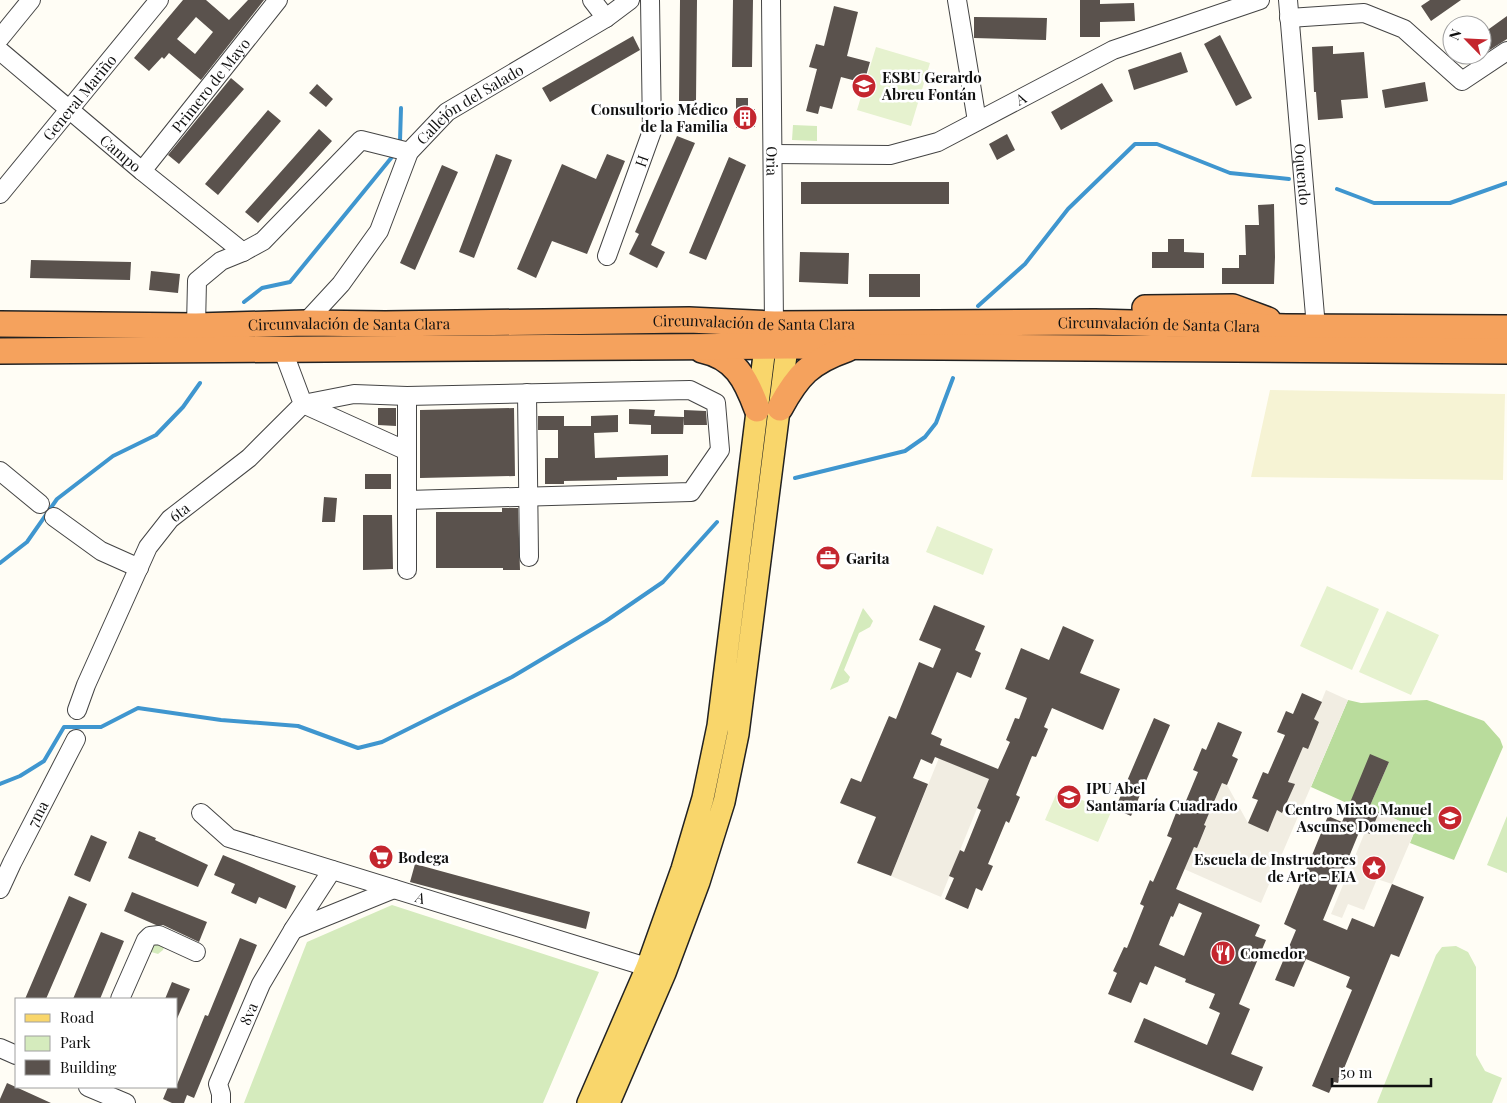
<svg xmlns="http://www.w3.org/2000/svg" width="1507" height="1103" font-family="'Playfair Display',serif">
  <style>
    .farmland { fill: #f6f3d4 }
    .green { fill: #d5ebbd }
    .forest { fill: #b9dc9c }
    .pitch { fill: #e6f2cf }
    .plaza { fill: #f1ede2 }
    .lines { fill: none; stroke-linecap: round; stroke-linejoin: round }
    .stream { stroke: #3f96cf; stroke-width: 4 }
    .building { fill: #5a524d; fill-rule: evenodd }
    .minor-casing { stroke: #444; stroke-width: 20 }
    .major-casing { stroke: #222; stroke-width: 24 }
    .highway-casing { stroke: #222; stroke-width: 28 }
    .minor { stroke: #fff; stroke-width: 18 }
    .major { stroke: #f9d66b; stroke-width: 21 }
    .highway { stroke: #f5a25d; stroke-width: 25 }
    .labels { text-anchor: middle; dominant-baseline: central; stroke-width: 5; stroke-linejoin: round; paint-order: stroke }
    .poi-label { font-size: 15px; font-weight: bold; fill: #111; stroke: #fff; text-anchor: start }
    .street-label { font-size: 15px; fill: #111; stroke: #fff }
  </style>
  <rect width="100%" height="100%" fill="#fffdf5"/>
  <path class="farmland" d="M1270,390L1505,394L1503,480L1251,477Z"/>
  <path class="green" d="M793,125L817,126V141L792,140Z
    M863,608L873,621L870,627L859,633L844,670L850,677L848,682L830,690Z
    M1507,816V873L1487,865Z
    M392,905L599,972L543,1103H244L307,942Z
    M146,940L165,945L163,950L158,954L148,951Z
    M1456,946L1468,952L1476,967V1055L1485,1071L1502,1078L1492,1103H1377L1436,955L1442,947Z"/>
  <path class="forest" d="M1348,700L1361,703L1427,700L1484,721L1500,739L1503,747L1454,860L1410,843L1416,828L1369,808L1389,762L1349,804L1311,787Z"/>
  <path class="pitch" d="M876,47L930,63L911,126L857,110Z
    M937,526L993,549L983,575L926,552Z
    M1327,586L1379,609L1352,670L1300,646Z
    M1387,611L1439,635L1411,695L1359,672Z
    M1058,790L1111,812L1098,842L1045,820Z"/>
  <path class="plaza" d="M1326,690L1348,700L1261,903L1184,869L1194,847L1197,848L1206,827L1204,825L1222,783L1227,785L1248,823L1268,831L1277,810L1283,812L1294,784L1288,782L1303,747L1319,722L1314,719Z
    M939,758L989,779L941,897L891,876Z
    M1379,812L1416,828L1392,884L1377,879L1364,910L1348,904L1342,918L1331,914L1365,832L1370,834Z"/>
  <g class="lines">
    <path class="stream" d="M400,141L401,108
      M1337,189L1374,203H1450L1507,183
      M244,302L262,288L290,282L392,157
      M978,306L1025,264L1068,209L1135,144H1157L1230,173L1289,179
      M795,478L905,451L925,437L936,423L953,378
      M0,563L27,542L57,499L113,456L156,435L183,407L200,383
      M0,784L20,776L44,761L64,727H101L138,708L221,720L298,726L358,748L382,742L512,677L606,621L663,582L717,522"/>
  </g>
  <path class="building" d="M183,0H206L229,20L248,0H264L201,80L169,53L164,59L162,57L149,71L134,58ZM196,17L213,32L195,54L177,39Z
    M680,0H697L696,101H679Z
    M733,0H753L752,67H732Z
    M1080,0H1100V4L1134,3L1135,21L1100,22V37H1080Z
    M1430,0H1461L1431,21L1421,6Z
    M834,6L858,12L847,56L870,62L864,83L841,77L832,109L820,106L818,114L806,111L817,69L809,67L816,44L824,46Z
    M1507,16V39L1482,55V34Z
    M974,17L1047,18L1046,40L974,38Z
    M1220,35L1252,98L1236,106L1204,44Z
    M633,36L640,50L550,102L542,88Z
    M1333,46V54L1364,52L1368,98L1341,100L1343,118L1318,120L1316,92H1314L1312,47Z
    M1181,52L1188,72L1134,90L1128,70Z
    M231,78L244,89L179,164L168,155Z
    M1425,82L1428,101L1385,108L1382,90Z
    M1102,83L1113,101L1061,130L1051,112Z
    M317,84L333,99L326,107L309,93Z
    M736,98H748V109H755V127L736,128Z
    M268,110L281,121L218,195L205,184Z
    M319,129L332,141L258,223L245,212Z
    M1007,134L1015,150L997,160L989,144Z
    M677,136L695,143L651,245L665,252L657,268L629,254L639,234L635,232Z
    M496,154L512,160L474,258L459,252Z
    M607,154L625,161L587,254L552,241L536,278L517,269L562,164L596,179Z
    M729,157L746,165L706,260L689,253Z
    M442,165L458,172L415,270L400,263Z
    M801,182H949V204H801Z
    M1274,204L1275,257L1274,284H1222V268H1239V255H1246L1245,225H1259L1258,205Z
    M1168,239H1184V252L1204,253V268H1152V252H1168Z
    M800,252L849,253L848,284L799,282Z
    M31,260L131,262L130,280L30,278Z
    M151,271L180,274L178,293L149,290Z
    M869,274H920V297H869Z
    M378,408H396V426L378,425Z
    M514,408L515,476L420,478V410Z
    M629,409L655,410L654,416L684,417L683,434H651V425L629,424Z
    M684,410L706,411L707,425H684Z
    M618,415V432L594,433L595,458L668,455V476L617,477V480L564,481V484H545V458H558V430H538V416H564V426H591V416Z
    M365,474H391V489H365Z
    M324,497L337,498L335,522H322Z
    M502,508H518L520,570H503V568H436V512H502Z
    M363,515H392L393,569L363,570Z
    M824,550L836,553L833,566L821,563Z
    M934,605L985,626L975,650L981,653L971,678L957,672L931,734L942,739L940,745L998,769L1010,742L1006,740L1015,718L1019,719L1027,698L1005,689L1021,648L1049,660L1063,626L1094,640L1080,673L1120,689L1103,730L1052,708L1044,727L1048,729L1036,757L1032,756L1016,795L1020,797L1009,823L1006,821L988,864L993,866L982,891L976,888L968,909L945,899L954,878L949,876L960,850L964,852L981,810L977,808L989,779L935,757L932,764L921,759L913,778L928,784L891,876L857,863L876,817L840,803L851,778L861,782L889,716L896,719L919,662L933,668L941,649L919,640Z
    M1302,693L1322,702L1314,719L1319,722L1308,749L1303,747L1288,782L1295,784L1282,813L1277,810L1268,832L1248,823L1258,800L1252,798L1263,772L1268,774L1285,735L1277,732L1286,711L1293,714Z
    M1154,718L1170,725L1131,816L1115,809Z
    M1218,722L1242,732L1232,756L1238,759L1227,785L1222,783L1204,825L1206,826L1197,848L1194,847L1176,889L1260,925L1255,936L1266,940L1239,1004L1250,1009L1231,1054L1263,1067L1253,1091L1134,1042L1144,1018L1207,1045L1220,1013L1209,1008L1215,994L1185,982L1186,979L1155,966L1147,985L1140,982L1131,1003L1108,994L1117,973L1113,971L1124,947L1127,948L1144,906L1140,904L1150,880L1153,882L1172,838L1167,836L1176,813L1180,815L1198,772L1193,770L1202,748L1206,750ZM1179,903L1202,913L1184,956L1159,945L1171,916L1173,917Z
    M1370,754L1389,762L1369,808L1379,812L1370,834L1360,830L1323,920L1347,930L1352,918L1374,927L1392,884L1424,897L1399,957L1391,954L1338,1083L1334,1082L1329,1093L1312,1086L1352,990L1346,987L1350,977L1306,959L1294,987L1275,980L1296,930L1284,924L1328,816L1342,822Z
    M139,831L156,838L155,840L208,865L198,887L128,858Z
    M91,835L107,842L90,882L74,875Z
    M223,855L296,886L286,909L259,897L256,904L231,893L235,884L214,875Z
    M415,864L590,912L586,929L410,882Z
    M132,892L207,922L199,942L163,925H156L124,911Z
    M69,896L87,904L46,999H25Z
    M101,932L124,941L100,999H73Z
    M240,938L257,945L194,1098L187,1095L184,1103H172L163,1099L168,1087H176L205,1015L208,1016Z
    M172,982L190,989L176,1021V999H165Z
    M7,1083L51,1103H0V1099Z"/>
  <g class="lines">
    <defs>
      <g id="minor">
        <path d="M592,0L606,18"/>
        <path id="s1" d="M771,0L774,324"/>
        <path d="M957,0L977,121"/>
        <path id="s2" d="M1288,0L1317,339"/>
        <path d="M1289,18L1364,13L1404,29L1462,81L1507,51"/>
        <path d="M0,38L31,0"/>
        <path id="s3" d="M0,51L142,171L243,252"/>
        <path id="s4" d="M773,154L890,155L938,142L1113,50L1260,0"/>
        <path id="s5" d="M142,171L278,0"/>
        <path id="s6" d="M0,194L159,0"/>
        <path id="s7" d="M607,256L652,131L650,0"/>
        <path id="s8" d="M305,323L341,284L379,231L409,152L447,112L606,18L630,0"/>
        <path d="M196,326L197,281L221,261L243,252L263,241L361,140L409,152"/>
        <path d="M527,393L529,557"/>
        <path d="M407,396V570"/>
        <path d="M303,404L354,394L407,396L690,390L716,403L720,450L691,492L407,500"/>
        <path d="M303,404L407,451"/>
        <path d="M0,471L40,504"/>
        <path d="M54,517L101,551L139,568"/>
        <path id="s9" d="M77,710L86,685L148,547L170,519L249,458L303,404L282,348"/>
        <path id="s10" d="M201,813L229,838L647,967"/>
        <path id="s11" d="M0,889L12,863L76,739"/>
        <path d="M293,930L394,889"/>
        <path d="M120,999L146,940L150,936L159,935L196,952"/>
        <path d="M0,1048L16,1055"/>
        <path d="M88,1087L126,1103"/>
        <path id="s12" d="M221,1103V1094L218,1084L261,984L293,930L332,870"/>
      </g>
      <path id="major" d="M588,1103L647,967L682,869L703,798L718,726L765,347L774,324L787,346L786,355L738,734L724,802L699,882L665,973L609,1103"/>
      <g id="highway">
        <path d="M1145,308L1233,307L1268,320"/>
        <path id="s13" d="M0,324L196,326L305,323L385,324L689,320L774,324L1095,322L1286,327L1507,328"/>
        <path d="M702,350C735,357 746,379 757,409"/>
        <path d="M0,351L787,346L1507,351"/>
        <path d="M780,408C798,375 810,362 847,349"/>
      </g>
    </defs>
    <use href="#minor" class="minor-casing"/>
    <use href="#major" class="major-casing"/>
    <use href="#highway" class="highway-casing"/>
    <use href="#minor" class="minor"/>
    <use href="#major" class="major"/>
    <use href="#highway" class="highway"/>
  </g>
  <defs>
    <symbol id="school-disc" viewBox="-11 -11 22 22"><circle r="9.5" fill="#c4262e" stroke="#fff"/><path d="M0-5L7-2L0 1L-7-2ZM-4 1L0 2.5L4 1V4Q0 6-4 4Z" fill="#fff"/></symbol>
    <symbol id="building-disc" viewBox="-11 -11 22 22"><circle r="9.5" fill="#c4262e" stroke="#fff"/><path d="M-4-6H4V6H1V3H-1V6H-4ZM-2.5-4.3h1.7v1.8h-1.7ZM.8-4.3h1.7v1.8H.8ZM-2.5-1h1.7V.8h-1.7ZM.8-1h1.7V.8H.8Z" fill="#fff"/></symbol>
    <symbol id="office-disc" viewBox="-11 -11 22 22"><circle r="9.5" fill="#c4262e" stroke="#fff"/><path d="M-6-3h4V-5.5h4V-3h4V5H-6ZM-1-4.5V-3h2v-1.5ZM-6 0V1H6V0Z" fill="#fff"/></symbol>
    <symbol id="university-disc" viewBox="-11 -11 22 22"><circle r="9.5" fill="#c4262e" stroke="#fff"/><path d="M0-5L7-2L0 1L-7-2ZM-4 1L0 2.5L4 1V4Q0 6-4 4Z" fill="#fff"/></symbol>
    <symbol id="supermarket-disc" viewBox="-11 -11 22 22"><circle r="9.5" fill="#c4262e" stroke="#fff"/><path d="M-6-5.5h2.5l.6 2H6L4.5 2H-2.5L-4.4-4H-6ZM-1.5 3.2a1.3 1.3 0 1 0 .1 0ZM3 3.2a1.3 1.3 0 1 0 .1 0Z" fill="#fff"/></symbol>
    <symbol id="sight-disc" viewBox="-11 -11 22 22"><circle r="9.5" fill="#c4262e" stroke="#fff"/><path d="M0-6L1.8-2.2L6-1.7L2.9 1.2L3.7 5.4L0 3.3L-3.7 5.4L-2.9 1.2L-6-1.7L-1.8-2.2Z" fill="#fff"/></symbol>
    <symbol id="restaurant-disc" viewBox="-11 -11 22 22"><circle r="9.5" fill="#c4262e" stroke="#fff"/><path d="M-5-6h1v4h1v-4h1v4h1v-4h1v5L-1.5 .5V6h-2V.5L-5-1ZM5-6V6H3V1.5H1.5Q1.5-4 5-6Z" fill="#fff"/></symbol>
  </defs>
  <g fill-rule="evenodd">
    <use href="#school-disc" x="850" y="72" width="28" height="28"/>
    <use href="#building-disc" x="731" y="104" width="28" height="28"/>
    <use href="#office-disc" x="814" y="544" width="28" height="28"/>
    <use href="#school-disc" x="1055" y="783" width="28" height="28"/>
    <use href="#university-disc" x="1436" y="804" width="28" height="28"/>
    <use href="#supermarket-disc" x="367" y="843" width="28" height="28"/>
    <use href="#sight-disc" x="1360" y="854" width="28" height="28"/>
    <use href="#restaurant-disc" x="1209" y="939" width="28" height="28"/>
  </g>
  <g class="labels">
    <g class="poi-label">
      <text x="882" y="77">ESBU Gerardo<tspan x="882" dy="17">Abreu Fontán</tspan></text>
      <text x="728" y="109" text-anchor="end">Consultorio Médico<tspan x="728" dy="17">de la Familia</tspan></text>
      <text x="846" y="558">Garita</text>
      <text x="1086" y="788">IPU Abel<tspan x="1086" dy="17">Santamaría Cuadrado</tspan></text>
      <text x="1432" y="809" text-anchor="end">Centro Mixto Manuel<tspan x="1432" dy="17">Ascunse Domenech</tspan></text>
      <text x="398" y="857">Bodega</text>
      <text x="1356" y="859" text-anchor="end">Escuela de Instructores<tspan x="1356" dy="17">de Arte - EIA</tspan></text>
      <text x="1240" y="953">Comedor</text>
    </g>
    <g class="street-label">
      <text stroke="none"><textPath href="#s5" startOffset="110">Primero de Mayo</textPath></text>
      <text stroke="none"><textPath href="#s6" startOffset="125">General Mariño</textPath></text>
      <text stroke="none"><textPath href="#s4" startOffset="260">A</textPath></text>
      <text stroke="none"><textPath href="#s8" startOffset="281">Callejón del Salado</textPath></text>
      <text stroke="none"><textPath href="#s3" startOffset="158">Campo</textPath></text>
      <text stroke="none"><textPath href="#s7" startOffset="101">H</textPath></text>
      <text stroke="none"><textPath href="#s1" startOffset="161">Oria</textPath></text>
      <text stroke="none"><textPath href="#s2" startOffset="175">Oquendo</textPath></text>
      <text stroke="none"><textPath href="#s13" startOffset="754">Circunvalación de Santa Clara</textPath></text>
      <text stroke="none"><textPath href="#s13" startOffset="349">Circunvalación de Santa Clara</textPath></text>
      <text stroke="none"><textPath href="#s13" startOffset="1159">Circunvalación de Santa Clara</textPath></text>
      <text stroke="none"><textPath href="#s9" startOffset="225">6ta</textPath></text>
      <text stroke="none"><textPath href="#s11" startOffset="84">7ma</textPath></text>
      <text stroke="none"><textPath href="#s10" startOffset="238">A</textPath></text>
      <text stroke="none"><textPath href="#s12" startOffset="96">8va</textPath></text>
    </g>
  </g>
  <rect x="15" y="998" width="162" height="90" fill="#ffffff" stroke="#a0a0a0"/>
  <rect x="25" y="1014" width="25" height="8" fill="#f9d66b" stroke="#a0a0a0"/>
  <text x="60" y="1023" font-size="15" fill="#111111">Road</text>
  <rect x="25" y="1036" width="25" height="15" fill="#d5ebbd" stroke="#a0a0a0"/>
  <text x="60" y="1048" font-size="15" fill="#111111">Park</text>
  <rect x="25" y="1060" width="25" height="15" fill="#5a524d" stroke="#a0a0a0"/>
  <text x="60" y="1073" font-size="15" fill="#111111">Building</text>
  <g transform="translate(1467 40) rotate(294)"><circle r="24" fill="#ffffff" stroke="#a0a0a0"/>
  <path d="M0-4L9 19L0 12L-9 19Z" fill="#c4262e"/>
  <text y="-8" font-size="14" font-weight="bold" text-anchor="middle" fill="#111111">N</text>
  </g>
  <path d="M1332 1078v8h99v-8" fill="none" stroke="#111111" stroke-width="2.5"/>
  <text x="1340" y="1078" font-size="15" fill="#111111" stroke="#ffffff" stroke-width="4" paint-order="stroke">50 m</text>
</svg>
